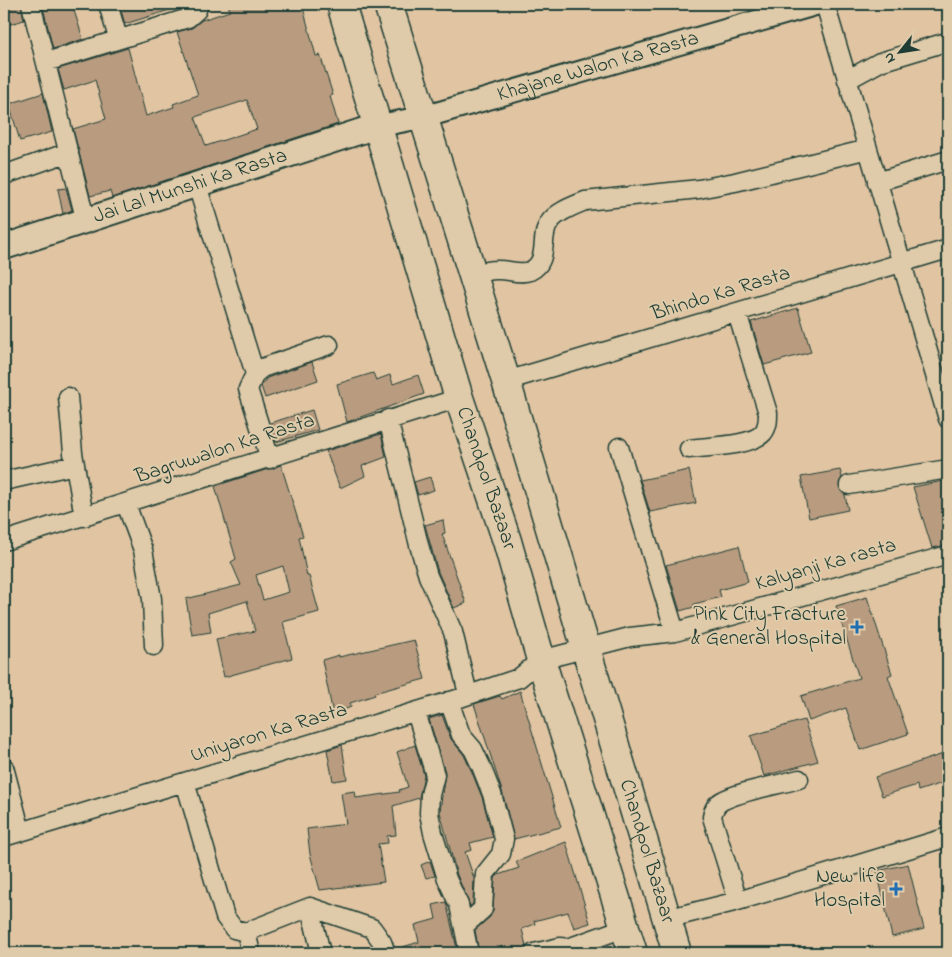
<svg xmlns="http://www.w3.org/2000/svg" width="952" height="957" font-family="'Indie Flower',sans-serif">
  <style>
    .building { fill: #b99c80; stroke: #1f3d34; fill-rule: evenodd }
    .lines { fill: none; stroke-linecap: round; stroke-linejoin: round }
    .minor-casing { stroke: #1f3d34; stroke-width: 21 }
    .tertiary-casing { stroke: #1f3d34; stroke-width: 25 }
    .secondary-casing { stroke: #1f3d34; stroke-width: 28 }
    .primary-casing { stroke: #1f3d34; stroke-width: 31 }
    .minor { stroke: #dfcba9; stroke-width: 18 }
    .tertiary { stroke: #dfcba9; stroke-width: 21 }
    .secondary { stroke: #dfcba9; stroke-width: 24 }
    .primary { stroke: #dfcba9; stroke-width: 28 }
    .poi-dot { fill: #1f6fb2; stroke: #dfcba9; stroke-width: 2 }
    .labels { text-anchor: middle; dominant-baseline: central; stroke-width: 4; stroke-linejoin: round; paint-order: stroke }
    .street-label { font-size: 21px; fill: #1f3d34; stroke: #dfcba9 }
    .poi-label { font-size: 21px; fill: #1f3d34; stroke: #dfcba9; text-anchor: end }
  </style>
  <rect width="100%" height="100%" fill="#e1c5a3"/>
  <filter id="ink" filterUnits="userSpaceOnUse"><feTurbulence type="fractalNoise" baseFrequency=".02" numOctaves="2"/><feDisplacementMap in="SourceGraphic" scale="10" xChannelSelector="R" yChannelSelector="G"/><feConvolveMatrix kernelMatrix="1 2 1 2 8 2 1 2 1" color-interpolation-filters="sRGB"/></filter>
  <g filter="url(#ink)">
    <path class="building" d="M21,4L24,20L4,26V9Z
      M52,4H72L83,39L53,49L43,7Z
      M119,4H178L179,7L125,24Z
      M228,4H302L316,56L320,55L333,95L330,96L338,124L112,198L110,191L90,196L73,129L106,119L95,80L64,90L58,69L128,48L146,116L174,107L173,104L198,95L177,32L192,28L202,20L230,11ZM247,100L257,129L206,146L195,117Z
      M43,93L52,132L20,141L9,104Z
      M66,188L72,210L63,214L58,189Z
      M798,308L811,352L764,365L751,322Z
      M312,362L318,380L265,398L261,386L267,378Z
      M373,373L376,380L390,375L393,384L418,375L424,394L347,422L337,384Z
      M312,410L318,430L276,442L270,423Z
      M381,434L386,457L362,466L365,476L340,488L326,451Z
      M281,465L303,536L299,537L307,576H309L319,612L283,622L292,658L224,677L216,639L255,631L247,601L208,613L211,632L192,635L186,599L241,585L231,562L236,559L215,486ZM283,566L289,592L263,600L256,575Z
      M689,470L696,503L650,512L640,480Z
      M840,470L842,477L839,487L845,495L848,510L809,518L801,477Z
      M430,477L434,490L418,495L414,482Z
      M948,480V545L932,548L913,487Z
      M443,520L445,533L442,534L466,603L454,608L438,572L425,525Z
      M739,546L748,582L719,590L721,597L694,604V607L680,611L666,565Z
      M867,597L892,674L888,676L908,734L860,750L846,708L809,721L801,696L859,678L836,606Z
      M414,640L425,679L374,693L375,695L350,703L351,707L333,714L322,660L339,655V657Z
      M520,691L561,827L514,839L502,791L474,704L500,696L502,699Z
      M442,715L451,739L464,755L471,770L482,797L493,837L470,843L472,850L465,852L474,878L473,904L470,906L457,875L440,812L445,772L429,719Z
      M804,720L818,761L764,776L751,736Z
      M342,745L347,779L333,781L327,750Z
      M415,745L424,775L419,798L393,806L396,835L387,836L388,843L378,844L384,882L320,890L310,854L307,829L346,824L341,793L355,791L356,798L400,792L399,790L408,787L397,752Z
      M943,754L948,770V781L918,791L917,785L882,796L875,777Z
      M566,842L590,923L574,928L568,912L534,921L535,924L522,929L526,946L524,953H479L475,930L490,917L493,910L495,878L498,875L519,868L516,862Z
      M430,861L435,876L426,878L421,865Z
      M908,864L924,929L892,937L877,871Z
      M446,902L458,953H396V949L419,942L415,925L436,919L433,905Z"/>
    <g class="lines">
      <defs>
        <path id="minor" d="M31,4L86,222
          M108,4L118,38
          M825,4L948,419
          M46,62L188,18L197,10L199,4
          M847,80L880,62L943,43
          M4,175L69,152
          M877,182L948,160
          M197,185L255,374
          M473,275C480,273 488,270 496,270C507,269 519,275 530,271C550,262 539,238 549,223C556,212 573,206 585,201L699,189L735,182L868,149
          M506,381L948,249
          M68,397L73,453L84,517
          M388,419L419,545L428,576L453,632L468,694
          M619,447L675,632
          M689,449C708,446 750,447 763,433C768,427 768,420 768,413L737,313
          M270,459L248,389L255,374L262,368L329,345
          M4,481L75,465
          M849,485L948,469
          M126,504L143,550L152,599L154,646
          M4,541L459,398
          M449,701L461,735L473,749L481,766L492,794L504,839L501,854L485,874L483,909L464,926
          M416,712L435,775L430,795L429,813L433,833L447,879L459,905L469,953
          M4,767L21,832
          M185,782L225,917L234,929L246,932L310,907L372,928L382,942L386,953
          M4,837L457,699L519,678L541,660L630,637L675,632L948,555
          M738,901L712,817C713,811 716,804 722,801C740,791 778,785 799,779
          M310,907L321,953
          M666,919L738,901L948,837
          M246,932L251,953
          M534,953L560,947L568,948L624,928"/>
        <g id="tertiary">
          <path id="s1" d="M377,126L424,117L817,4"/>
        </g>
        <g id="secondary">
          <path id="s2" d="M4,247L377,126"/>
        </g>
        <g id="primary">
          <path id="s3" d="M341,4L459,398L507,541L541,660L633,953"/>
          <path id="s4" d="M388,4L506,381L677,953"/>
        </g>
      </defs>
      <use href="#minor" class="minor-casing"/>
      <use href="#tertiary" class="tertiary-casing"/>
      <use href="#secondary" class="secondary-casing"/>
      <use href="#primary" class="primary-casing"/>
      <use href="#minor" class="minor"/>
      <use href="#tertiary" class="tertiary"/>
      <use href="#secondary" class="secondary"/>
      <use href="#primary" class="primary"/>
    </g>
  </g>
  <g class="poi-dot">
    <path d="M854.5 619.5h5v5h5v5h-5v5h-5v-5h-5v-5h5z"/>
    <path d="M893.5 881.5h5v5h5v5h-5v5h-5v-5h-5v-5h5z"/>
  </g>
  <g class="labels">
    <g class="street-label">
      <text stroke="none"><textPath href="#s1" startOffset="229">Khajane Walon Ka Rasta</textPath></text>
      <text stroke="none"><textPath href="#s2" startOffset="196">Jai Lal Munshi Ka Rasta</textPath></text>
      <text transform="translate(721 294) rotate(-17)">Bhindo Ka Rasta</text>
      <text transform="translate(225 449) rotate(-18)">Bagruwalon Ka Rasta</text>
      <text stroke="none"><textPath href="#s3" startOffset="496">Chandpol Bazaar</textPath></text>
      <text transform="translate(826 565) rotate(-16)">Kalyanji Ka rasta</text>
      <text transform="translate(269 733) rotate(-17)">Uniyaron Ka Rasta</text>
      <text stroke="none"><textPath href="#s4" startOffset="886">Chandpol Bazaar</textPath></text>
    </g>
    <g class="poi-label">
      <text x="846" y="615">Pink City Fracture<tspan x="846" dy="24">&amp; General Hospital</tspan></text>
      <text x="885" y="877">New life<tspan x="885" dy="24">Hospital</tspan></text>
    </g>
  </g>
  <rect width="952" height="957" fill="none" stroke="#dfcba9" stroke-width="20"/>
  <rect x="10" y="10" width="932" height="937" fill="none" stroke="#1f3d34" stroke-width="2" filter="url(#ink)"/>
  <g transform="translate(900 52) rotate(240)" stroke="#dfcba9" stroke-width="4" paint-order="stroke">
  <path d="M0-4L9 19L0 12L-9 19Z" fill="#1f3d34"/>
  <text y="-8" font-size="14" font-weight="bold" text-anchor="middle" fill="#1f3d34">N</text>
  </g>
</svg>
